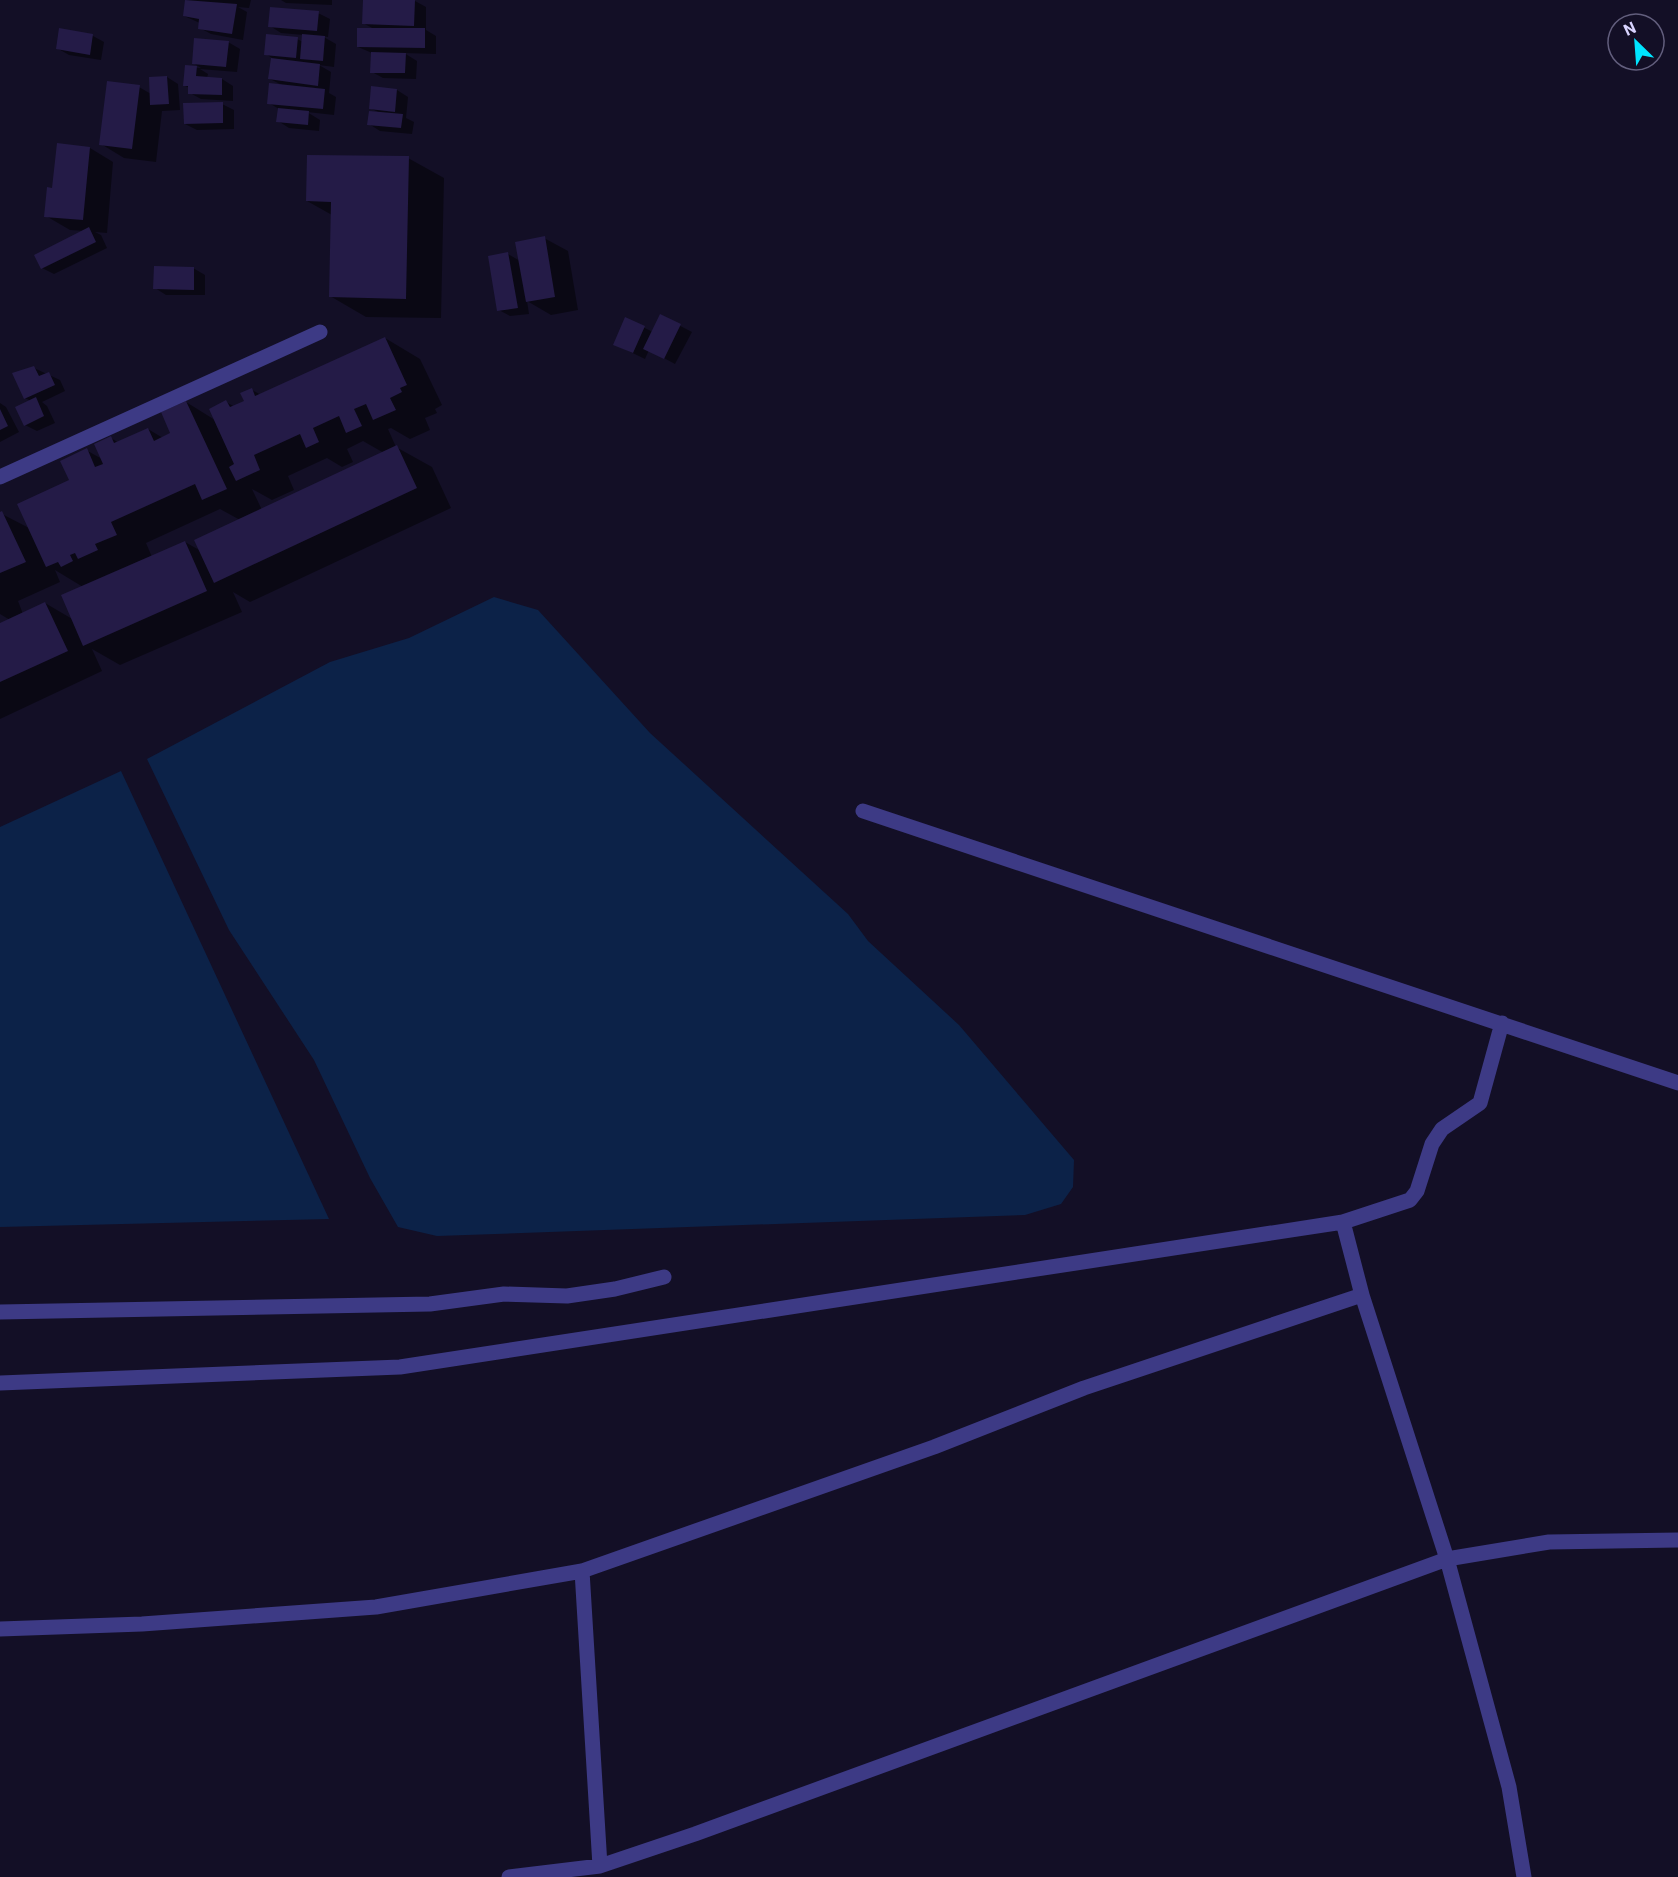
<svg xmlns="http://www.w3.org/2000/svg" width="1678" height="1877" font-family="Roboto,sans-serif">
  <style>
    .water { fill: #0c2248 }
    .shadow { fill: #0007; fill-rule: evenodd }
    .building { fill: #241b47 }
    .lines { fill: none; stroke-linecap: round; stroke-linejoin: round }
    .minor { stroke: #3d3a85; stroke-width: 15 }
  </style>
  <rect width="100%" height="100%" fill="#130f26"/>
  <path class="water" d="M494,597L538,610L650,733L848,914L868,941L959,1025L1074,1160L1073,1187L1061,1204L1025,1215L437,1236L398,1227L370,1178L314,1060L229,930L147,759L330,662L409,638Z
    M121,771L329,1219L0,1227V827Z"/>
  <path class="shadow" d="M187,0H251L249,8L238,7L247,12L243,40L211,34L200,28V23L184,16Z
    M281,0H332V5L286,3Z
    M365,0L415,1L426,7V30L436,36V54L404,53L417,61L416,79L383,78L372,72V53L358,47L374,29L363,23Z
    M318,13L330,19L328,37L322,36L336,44L334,67L319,65L331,72L329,93L336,97L334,115L307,112L320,120L319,131L289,128L278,121L279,109L269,103L282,85L270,79L272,58L266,54L297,39L303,42L304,35L281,33L270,26Z
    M93,36L104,42L101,60L69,55L57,48Z
    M228,42L240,49L237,72L200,69L208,74L207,78L222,79L233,86V101L201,99L190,93V88L185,86L186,67L201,68L193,63Z
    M167,77L178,84L180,110L162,111L156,162L124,158L101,144L139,87L151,94Z
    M372,88L397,90L408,97L406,118L414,122L412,134L380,131L369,124L380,113L370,108Z
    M222,104L234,110V129L197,130L185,124Z
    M90,148L113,162L107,233L95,232L101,235L107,248L54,274L42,268L85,231L70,230L46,216L54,190Z
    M408,158L444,178L441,318L366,317L330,296L332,215L307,201Z
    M544,238L568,251L578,310L551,315L527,301L529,314L510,316L499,310L508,254L520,261Z
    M193,268L205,275V295H166L155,288Z
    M661,316L692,332L675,364L649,350L645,359L614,344L626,319L653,332Z
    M385,338L420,359L442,405L435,409L437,413L425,418L430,430L410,439L391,428L388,429L396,447L432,467L451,508L250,602L233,592L242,612L120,665L92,649L102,671L0,719V624L10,620L0,614V513L31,529L71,480L86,450L102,459L111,438L119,443L148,429L163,438L172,434L186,402L215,420L226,402L235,407L246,402L252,390L261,395ZM363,441L384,453L262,510L252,489L272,500L294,490L288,476L327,458L342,467L353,462L347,449ZM220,509L240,520L201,551L185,542L152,557L146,543ZM55,570L83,587L74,620L45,603L23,614L18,601L60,582Z
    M34,368L60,380L65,391L42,402L47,406L55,423L37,431L25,425L31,401L25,398Z
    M0,403L6,407L19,432L0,442Z"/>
  <path class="building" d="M185,0L237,4L232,34L198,29L199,19L183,16Z
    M363,0H415L414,26L362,24Z
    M270,7L319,11L317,31L268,27Z
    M59,28L93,34L90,55L56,49Z
    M357,28H425V48L357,47Z
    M266,34L298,37L296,58L264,55Z
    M302,34L325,36L323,61L300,59Z
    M194,38L229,41L226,67L192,64Z
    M371,52L406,53L405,73H370Z
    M271,58L320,64L318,86L268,79Z
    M185,65L197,66L196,76L222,78V95L188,94V86H183Z
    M167,76L169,104L150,105L149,77Z
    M107,81L140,85L132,149L99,145Z
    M269,83L325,89L323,109L267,104Z
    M371,86L397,89L395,112L369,109Z
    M223,102V123L184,124L183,103Z
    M278,108L309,111L308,125L276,122Z
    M369,111L403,114L401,128L367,125Z
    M57,143L90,147L83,220L44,217L47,187L52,188Z
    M307,155L409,156L406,299L329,297L331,202L306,201Z
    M89,227L96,242L41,269L34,255Z
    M545,236L555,297L526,302L515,242Z
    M508,252L518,308L497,311L488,256Z
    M154,266L194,267V290L153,289Z
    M660,314L681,324L664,359L643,349Z
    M625,317L645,326L633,353L613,345Z
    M385,337L407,385L400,388L402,392L390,398L396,410L373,420L366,404L354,409L362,426L346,433L339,416L313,428L319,442L306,448L300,434L254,455L260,470L236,481L229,467L234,464L209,409L226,400L230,407L244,401L240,393L252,388L255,396Z
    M34,366L39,376L49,372L55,385L24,399L12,373Z
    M36,397L44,416L24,426L15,407Z
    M186,401L227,489L202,500L195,484L111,522L117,535L95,544L98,550L78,559L75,553L70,555L73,561L61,567L58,562L46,567L17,504L69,480L60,461L87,448L95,467L103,464L94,444L111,436L114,443L148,428L154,441L170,433L161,412Z
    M0,409L8,426L0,430Z
    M397,445L417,488L214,583L194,540Z
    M2,511L26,562L0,573V512Z
    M185,541L207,591L83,646L61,595Z
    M45,602L68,651L0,682V623Z"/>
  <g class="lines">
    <path class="minor" d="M0,477L320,332
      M863,811L1678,1083
      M1343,1222L1362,1295
      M0,1312L430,1304L504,1294L567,1296L615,1289L664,1277
      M0,1383L400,1367L1343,1222L1410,1200L1417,1191L1432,1144L1442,1129L1480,1103L1502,1023
      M582,1571L600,1866
      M0,1629L142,1624L376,1607L582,1571L934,1447L1084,1388L1362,1295L1447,1559L1549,1542L1678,1540
      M509,1877L600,1866L695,1834L1447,1559L1509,1787L1524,1877"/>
  </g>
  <g transform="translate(1636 42) rotate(335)"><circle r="28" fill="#130f26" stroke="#625e7d" stroke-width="1.5"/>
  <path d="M0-4.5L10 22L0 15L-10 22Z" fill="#00e5ff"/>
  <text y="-9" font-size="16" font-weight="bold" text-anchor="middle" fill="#d9d4ff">N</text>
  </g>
</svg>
